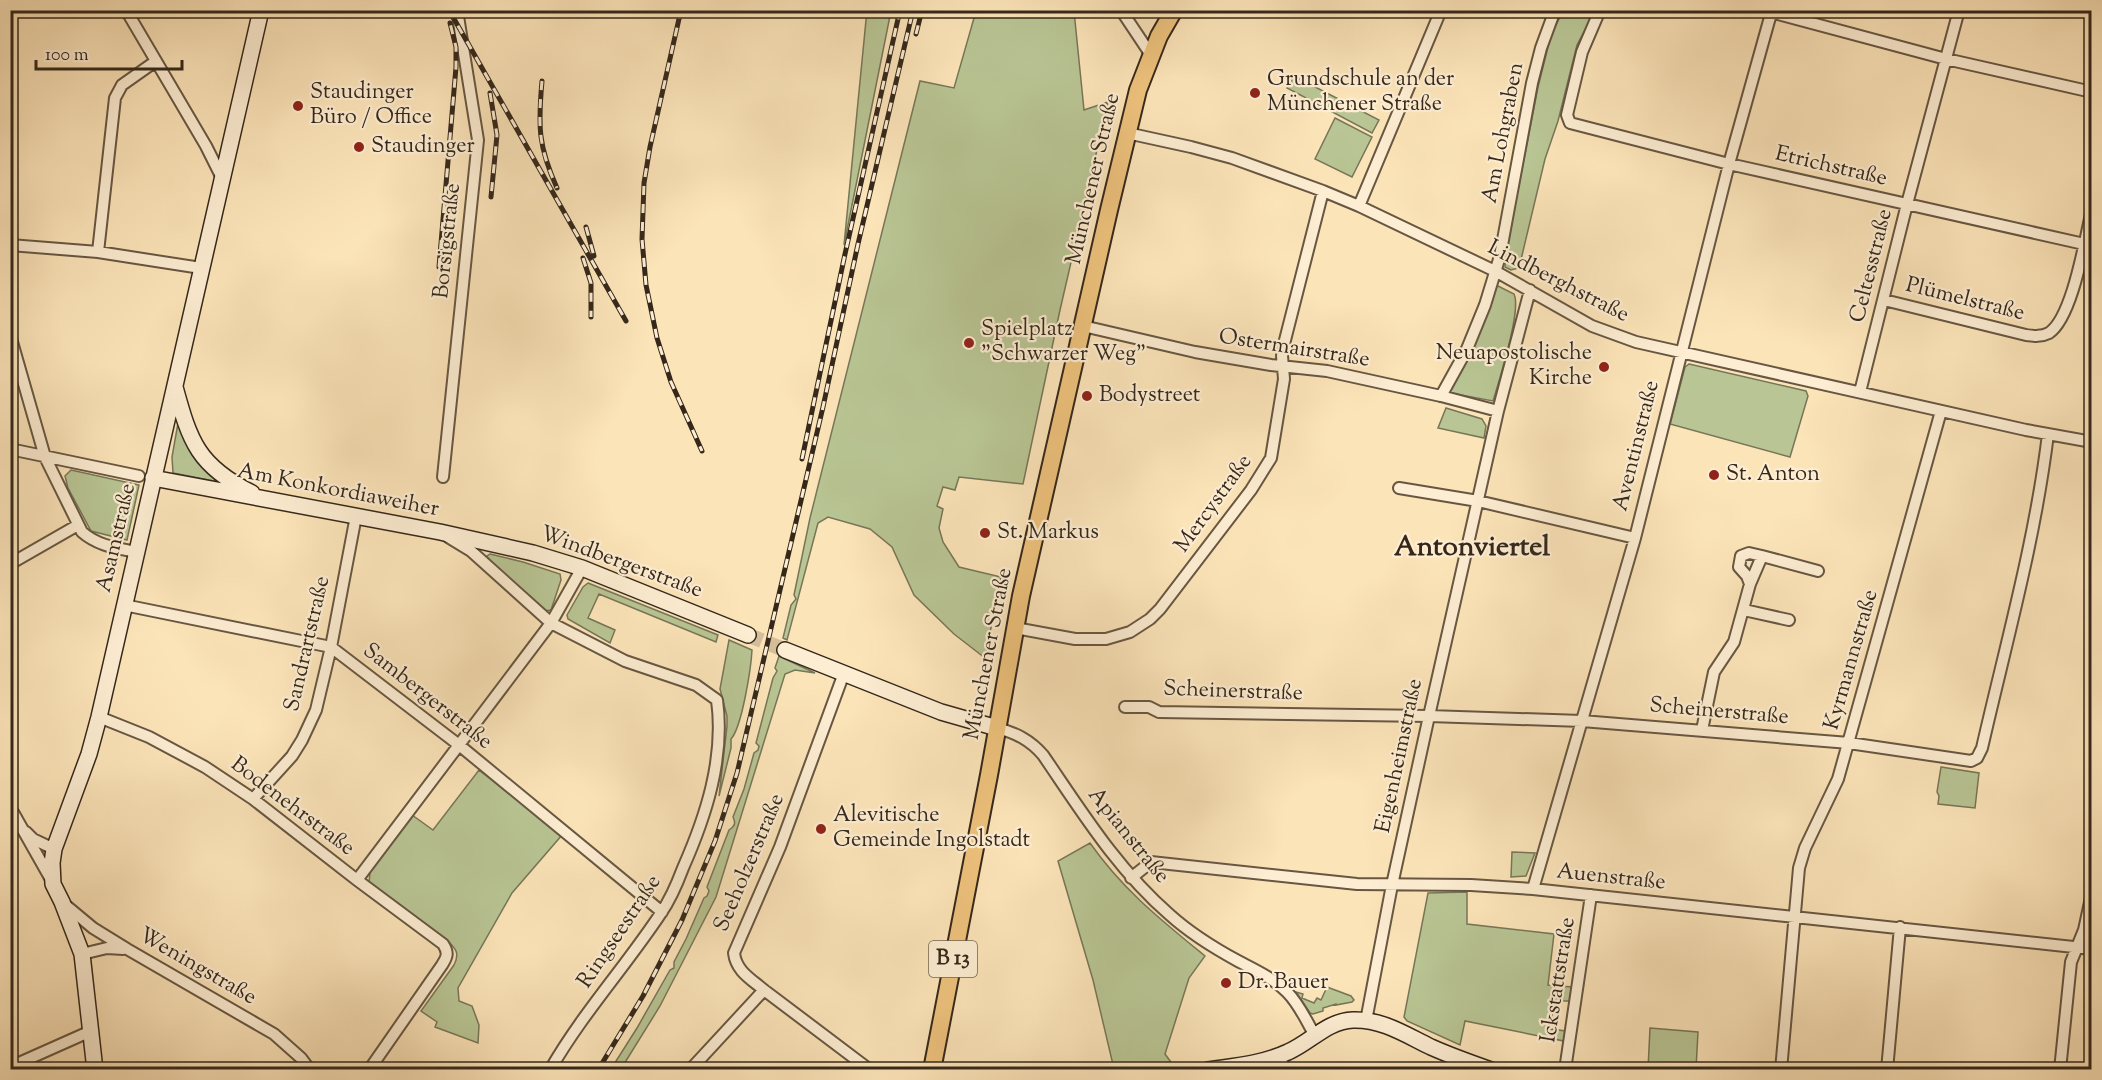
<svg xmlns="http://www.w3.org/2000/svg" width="2102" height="1080" font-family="'Sorts Mill Goudy',serif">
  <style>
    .green { fill: #b9c594; stroke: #777658; stroke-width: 1.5 }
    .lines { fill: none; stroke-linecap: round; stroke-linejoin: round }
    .secondary-tunnel { stroke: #d4be99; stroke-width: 15; stroke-dasharray: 15 8; stroke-linecap: butt }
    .street-casing { stroke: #675742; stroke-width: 14 }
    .secondary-casing { stroke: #35281b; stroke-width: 18 }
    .primary-casing { stroke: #35281b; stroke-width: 20 }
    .street { stroke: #fdedd2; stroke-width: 10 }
    .secondary { stroke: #fdedd2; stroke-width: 15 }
    .primary { stroke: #eec27c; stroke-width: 16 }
    .rail-casing { stroke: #35281b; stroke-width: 5 }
    .rail { stroke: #fdedd2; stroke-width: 3; stroke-dasharray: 9; stroke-linecap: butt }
    .poi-dot { fill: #8f2418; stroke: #fdedd2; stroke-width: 2 }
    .labels { text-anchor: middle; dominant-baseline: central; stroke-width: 4.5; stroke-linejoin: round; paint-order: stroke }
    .shield { fill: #fdedd2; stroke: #716352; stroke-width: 1.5 }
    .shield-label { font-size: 21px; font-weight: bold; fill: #35281b }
    .poi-label { font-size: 22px; fill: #35281b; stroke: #fdedd2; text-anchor: start }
    .street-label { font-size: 22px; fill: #35281b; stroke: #fdedd2 }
    .district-label { font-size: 28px; font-weight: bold; fill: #35281b; stroke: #fdedd2 }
  </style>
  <rect width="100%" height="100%" fill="#fce4b9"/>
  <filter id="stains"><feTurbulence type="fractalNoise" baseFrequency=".00333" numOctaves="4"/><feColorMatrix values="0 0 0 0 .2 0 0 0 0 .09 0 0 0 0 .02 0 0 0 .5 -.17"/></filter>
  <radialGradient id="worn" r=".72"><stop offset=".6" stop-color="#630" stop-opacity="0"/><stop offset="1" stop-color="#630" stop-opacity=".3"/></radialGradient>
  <path class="green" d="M867,10L891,11L844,245Z
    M976,11H1074L1084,110L1108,102L1060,310L1023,484L959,477L955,490L943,487L937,506L943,509L939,528L943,542L959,567L1001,577L985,658L954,634L914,595L892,547L870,529L828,517L818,523L787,640L783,638L791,605L796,599L794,595L810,518L920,81L954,88Z
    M1563,11H1595L1577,45L1558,121L1545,159L1519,268L1511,270L1505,267L1506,252L1538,87L1551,35Z
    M1294,76L1379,120L1372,133L1287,88Z
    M1335,118L1372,137L1352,177L1315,159Z
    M1496,285L1514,294C1522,310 1499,381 1493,401L1450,393L1449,392Z
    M1689,364L1806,391L1808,396L1790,457L1670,424L1685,367Z
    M1446,408L1482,419L1486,426L1484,438L1438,428Z
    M178,423C187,448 201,464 219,482L173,473L172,457Z
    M71,470L139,485L127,540L91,531L68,488L65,476Z
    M490,554L523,562L560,574L561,580L551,610L544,611L489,560L487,556Z
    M588,583L718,635L716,642L599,594L588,618L615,630L610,643L568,619L567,615L583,587Z
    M729,640L752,650C751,668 742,727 731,739V748L719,796L727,726V716L720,689Z
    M779,656L815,673L795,670L785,674L716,897L660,1006L621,1069H611L637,1028L670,970L674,968V962L686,939L704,898L707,896L709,891L707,887L729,830C735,826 736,823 733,817L744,789L754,753L758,750L759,746L756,743L773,678L777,671L775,668Z
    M1941,767L1979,773L1975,808L1938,804L1939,796L1937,792Z
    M479,770L562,835L512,893L458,988L459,1001L472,1006L479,1025L478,1043L435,1027L437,1022L421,1011L454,965C460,953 456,949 447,940L369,883L370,872L412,815L433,830Z
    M1090,843C1123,890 1161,920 1205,956L1189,978L1165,1054L1176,1069H1114L1093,980L1058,861Z
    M1512,852L1535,853L1526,876L1511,877Z
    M1467,892V924L1554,934L1548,985L1572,987L1571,1001H1554L1550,1029L1566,1031L1564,1041L1465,1021L1460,1045L1407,1021L1404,1017L1428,893Z
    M1327,987L1351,996L1354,1000L1352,1002L1336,1005V1004L1323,1008V1011L1313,1014L1310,1013L1296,992L1303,994L1302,998L1314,1003L1317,998L1321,1000Z
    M1650,1028L1698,1032L1696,1069H1648Z"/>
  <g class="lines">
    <path class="secondary-tunnel" d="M748,635L785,650"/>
    <defs>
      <path id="street" d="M126,10L206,146L222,178
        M1121,10L1151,55
        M1600,10L1582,52L1567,115L1570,123L1729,164L2084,244
        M1767,11L1946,59L2092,92
        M1127,133L1191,147L1232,158L1323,191L1359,206L1495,271L1592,326L1636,342L2026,430L2092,442
        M1359,206L1441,10
        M10,245L98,252L201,268
        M98,252L115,98L122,85L156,61
        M1884,300L2026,335C2034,336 2041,337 2049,333C2073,317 2085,238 2092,210
        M1083,326L1195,352L1271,365L1327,371L1441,396L1498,411
        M10,335L45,457L82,532C98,546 117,548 136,552
        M1860,392L1907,204L1959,10
        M1441,396L1467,349L1485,305L1500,256L1532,83L1541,48L1555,10
        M10,449L139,476
        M443,477L478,140L457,10
        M1399,488L1478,501L1635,538
        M448,537L471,551L551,623L625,661L696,685L717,700C725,758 706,816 683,868C677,884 670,900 661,913C626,966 582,1014 550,1070
        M10,564L78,525
        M1750,584L1747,576L1739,567L1741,556L1749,553L1762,556
        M124,605L331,647L459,745L662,912
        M1744,610L1789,620
        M1015,628L1075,639H1106L1130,632L1150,619L1160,609L1251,490L1271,458L1284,379L1282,356L1283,348L1323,191
        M1125,707H1149L1159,712L1429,716L1582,721L1849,743L1971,761L1977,758L1982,748C2006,643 2035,541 2048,434
        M99,717L149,737L205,767L253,799L357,880L443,944C449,953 447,957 442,965L369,1070
        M997,728C1016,733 1030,740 1043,755C1082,812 1117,869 1170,915C1190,933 1214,948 1238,961C1255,970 1273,978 1287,992C1299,1004 1306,1020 1314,1034
        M1702,730L1714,672L1734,642L1750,584L1762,556L1818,571
        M253,799L292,756L302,740L316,710L331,647L356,516
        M10,807L53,883
        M26,832L33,839L54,849
        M1131,878L1151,862L1357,884L1471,885L1533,889L2092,949
        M357,880L551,623L582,568
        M1533,889L1635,538L1729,164L1772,10
        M63,903L93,928L127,949L274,1034L301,1058L310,1070
        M82,954L107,948L123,949
        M764,990L870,1070
        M1366,1021L1392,885L1429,716L1498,411L1530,290
        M1276,1057L1288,1070
        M10,1067L91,1031
        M690,1070L764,990C751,979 736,971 734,953L780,847L844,673
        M1565,1070L1591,895
        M1781,1070L1799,868L1805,848L1838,779L1941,411
        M1887,1070L1900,927
        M2060,1070L2071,962L2084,930L2092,893"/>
      <path id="secondary" d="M175,387C190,442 198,466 252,493
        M153,478L440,532L533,553L582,568L748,635
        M785,650L941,712L997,728
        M95,1070L82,954L62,902L53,884L52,863L54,849L89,754L99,717L261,10
        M1208,1070C1235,1066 1262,1064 1288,1052C1311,1042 1327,1021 1353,1020C1382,1019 1406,1035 1431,1047C1451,1056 1471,1063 1491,1070"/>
      <path id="primary" d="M932,1070L989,775L1021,596L1109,210L1138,90L1159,36L1174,10"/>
    </defs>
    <use href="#street" class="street-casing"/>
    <use href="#secondary" class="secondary-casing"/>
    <use href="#primary" class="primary-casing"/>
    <use href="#street" class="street"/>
    <use href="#secondary" class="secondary"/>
    <use href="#primary" class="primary"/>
    <defs>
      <path id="rail" d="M449,10L626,321
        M681,10L650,147L644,183L642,239L646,285L657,338L671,382L702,451
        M916,34L922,10
        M542,81C538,126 538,146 557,188
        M490,93L497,135L491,197
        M586,227L594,256
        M583,258L591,283V317
        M439,267L456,67V47L450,23
        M802,459L845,254L900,10
        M598,1070L643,996L682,920L715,841L737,773L823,407L858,244L913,10"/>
    </defs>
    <use href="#rail" class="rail-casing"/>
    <use href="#rail" class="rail"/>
  </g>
  <g class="poi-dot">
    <circle cx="1255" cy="93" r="6"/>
    <circle cx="298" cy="106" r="6"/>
    <circle cx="359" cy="147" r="6"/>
    <circle cx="969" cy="343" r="6"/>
    <circle cx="1604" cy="367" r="6"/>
    <circle cx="1087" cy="396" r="6"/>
    <circle cx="1714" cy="475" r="6"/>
    <circle cx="985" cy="533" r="6"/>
    <circle cx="821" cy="829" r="6"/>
    <circle cx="1226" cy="983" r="6"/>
  </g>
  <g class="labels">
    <rect class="shield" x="929" y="941" width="48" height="36" rx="4.5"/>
    <g class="shield-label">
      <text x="953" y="959">B 13</text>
    </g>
    <g class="poi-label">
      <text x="1267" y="80">Grundschule an der<tspan x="1267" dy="25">Münchener Straße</tspan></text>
      <text x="310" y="93">Staudinger<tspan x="310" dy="25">Büro / Office</tspan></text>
      <text x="371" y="147">Staudinger</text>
      <text x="981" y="330">Spielplatz<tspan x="981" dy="25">"Schwarzer Weg"</tspan></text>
      <text x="1592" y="354" text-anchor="end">Neuapostolische<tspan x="1592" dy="25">Kirche</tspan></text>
      <text x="1099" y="396">Bodystreet</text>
      <text x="1726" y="475">St. Anton</text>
      <text x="997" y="533">St. Markus</text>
      <text x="833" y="816">Alevitische<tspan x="833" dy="25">Gemeinde Ingolstadt</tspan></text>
      <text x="1238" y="983">Dr. Bauer</text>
    </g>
    <g class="street-label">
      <text transform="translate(1504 133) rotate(-79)">Am Lohgraben</text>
      <text transform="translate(1831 167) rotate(13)">Etrichstraße</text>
      <text transform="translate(1094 179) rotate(-77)">Münchener Straße</text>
      <text transform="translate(448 241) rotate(-84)">Borsigstraße</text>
      <text transform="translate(1872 266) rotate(-76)">Celtesstraße</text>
      <text transform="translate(1558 282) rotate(27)">Lindberghstraße</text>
      <text transform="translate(1965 300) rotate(14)">Plümelstraße</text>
      <text transform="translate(1294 349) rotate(9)">Ostermairstraße</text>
      <text transform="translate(1637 446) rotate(-76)">Aventinstraße</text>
      <text transform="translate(338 491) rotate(11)">Am Konkordiaweiher</text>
      <text transform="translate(1214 504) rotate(-54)">Mercystraße</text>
      <text transform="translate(117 538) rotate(-77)">Asamstraße</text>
      <text transform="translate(621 563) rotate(20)">Windbergerstraße</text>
      <text transform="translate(308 644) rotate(-77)">Sandrartstraße</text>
      <text transform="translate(989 654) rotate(-79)">Münchener Straße</text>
      <text transform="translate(1852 660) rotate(-74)">Kyrmannstraße</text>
      <text transform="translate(1233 692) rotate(2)">Scheinerstraße</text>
      <text transform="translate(427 697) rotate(38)">Sambergerstraße</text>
      <text transform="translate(1719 712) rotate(5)">Scheinerstraße</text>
      <text transform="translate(1400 756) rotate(-78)">Eigenheimstraße</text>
      <text transform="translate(292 807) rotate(37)">Bodenehrstraße</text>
      <text transform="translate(1128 836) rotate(51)">Apianstraße</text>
      <text transform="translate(750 863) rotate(-67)">Seeholzerstraße</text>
      <text transform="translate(1611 878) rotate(6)">Auenstraße</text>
      <text transform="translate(620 932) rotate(-56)">Ringseestraße</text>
      <text transform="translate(197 967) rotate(30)">Weningstraße</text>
      <text transform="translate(1559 980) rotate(-81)">Ickstattstraße</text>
    </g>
    <g class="district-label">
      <text x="1472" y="548">Antonviertel</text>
    </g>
  </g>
  <rect width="2102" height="1080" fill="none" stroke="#fce4b9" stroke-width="36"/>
  <rect x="12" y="12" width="2078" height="1056" fill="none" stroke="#35281b" stroke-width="3"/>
  <rect x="18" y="18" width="2066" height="1044" fill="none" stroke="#35281b" stroke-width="1.5"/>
  <path d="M36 60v9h146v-9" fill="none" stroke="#35281b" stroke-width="3"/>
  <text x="45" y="60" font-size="18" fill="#35281b" stroke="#fdedd2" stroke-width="4.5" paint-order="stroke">100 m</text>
  <rect width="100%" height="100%" filter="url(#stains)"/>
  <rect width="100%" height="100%" fill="url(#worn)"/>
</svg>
